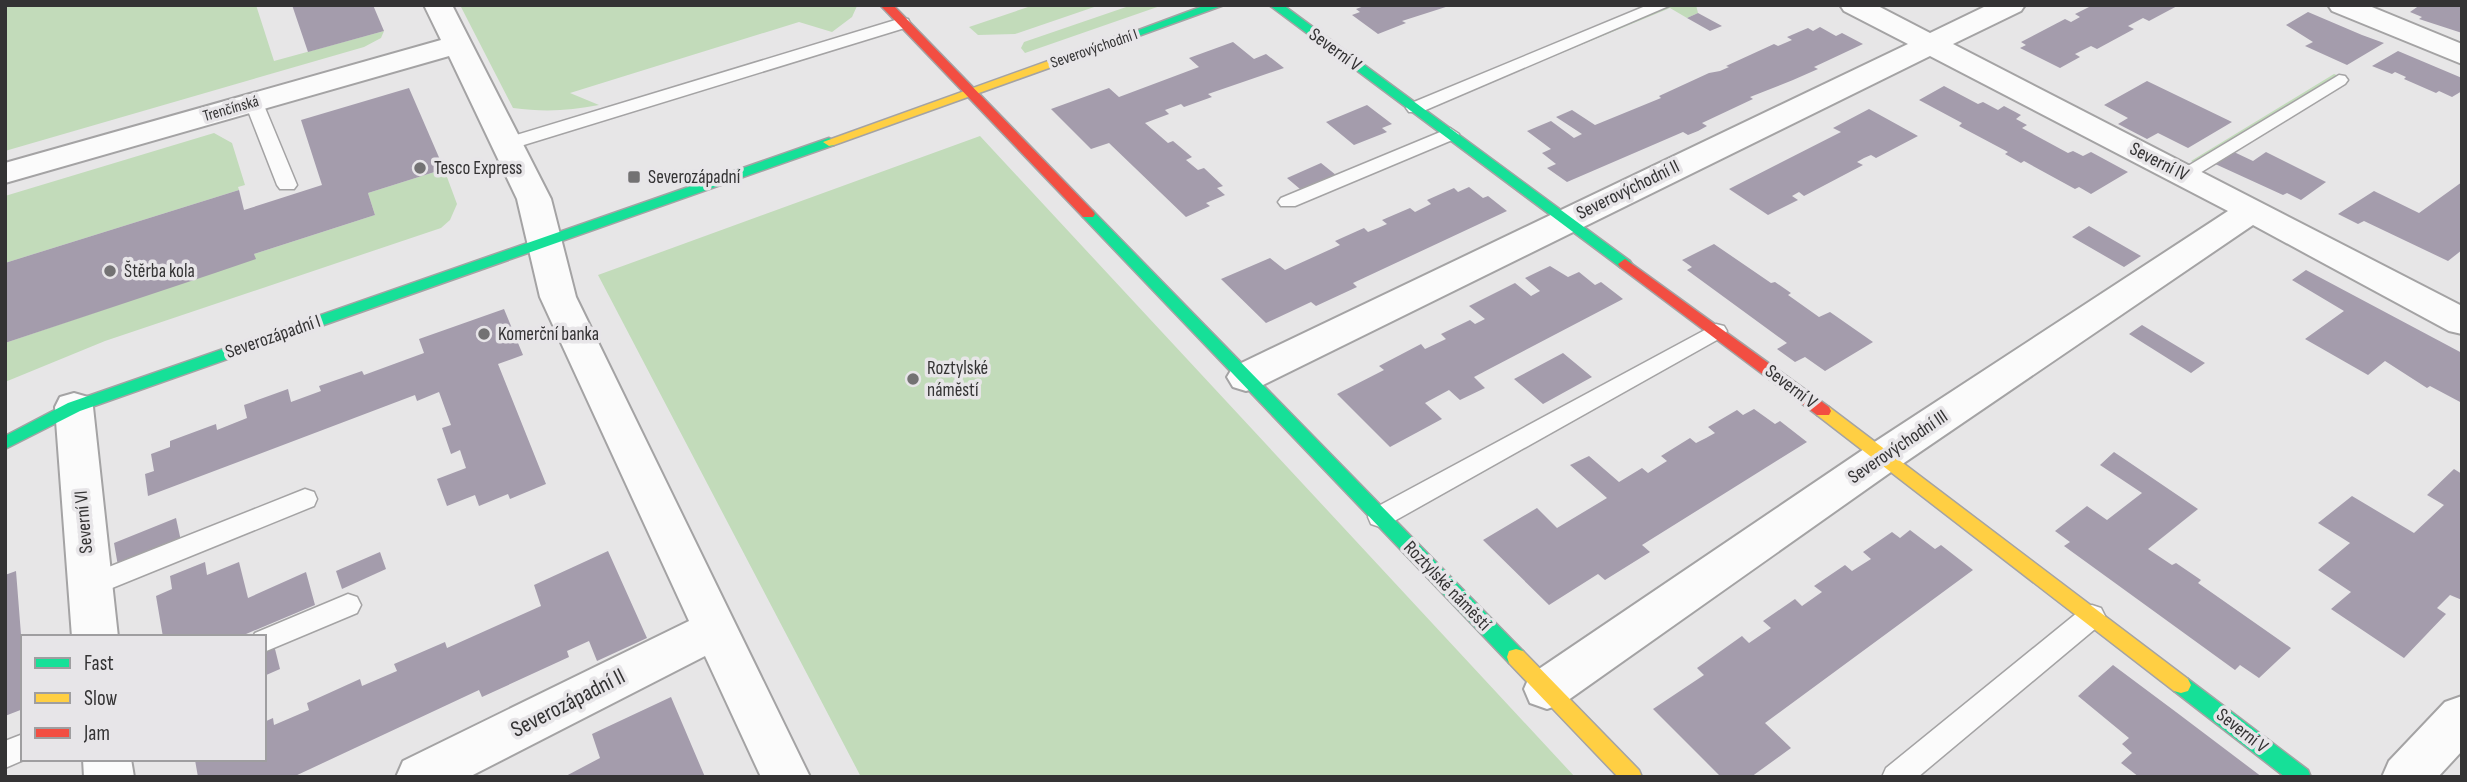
<svg xmlns="http://www.w3.org/2000/svg" width="2467" height="782" font-family="'Sofia Sans Condensed',sans-serif">
  <style>
    .green { fill: #c2dbba }
    .building { fill: #a49cac }
    .lines { fill: none; stroke-linecap: round; stroke-linejoin: round }
    .lane-casing { stroke: #a4a3a4; stroke-width: 3 }
    .street-casing { stroke: #a4a3a4; stroke-width: 4 }
    .fast-casing { stroke: #a4a3a4; stroke-width: 3 }
    .slow-casing { stroke: #a4a3a4; stroke-width: 3 }
    .jam-casing { stroke: #a4a3a4; stroke-width: 3 }
    .lane { fill: #fbfbfb; fill-rule: evenodd }
    .street { fill: #fbfbfb; fill-rule: evenodd }
    .fast { fill: #16e098; fill-rule: evenodd }
    .slow { fill: #ffcf43; fill-rule: evenodd }
    .jam { fill: #f24e42; fill-rule: evenodd }
    .poi-dot { fill: #737273; stroke: #e7e5e8; stroke-width: 2.5 }
    .labels { text-anchor: middle; dominant-baseline: central; stroke-width: 7; stroke-linejoin: round; paint-order: stroke }
    .far-street-label { font-size: 16px; fill: #343334; stroke: #e7e5e8 }
    .street-label { font-size: 19px; fill: #343334; stroke: #e7e5e8 }
    .poi-label { font-size: 19px; fill: #343334; stroke: #e7e5e8; text-anchor: start }
    .near-street-label { font-size: 23px; fill: #343334; stroke: #e7e5e8 }
  </style>
  <rect width="100%" height="100%" fill="#e7e6e7"/>
  <path class="green" d="M5,5H256L274,61L384,31L381,38L364,47L5,151Z
    M460,5H856L857,6L852,17L832,32L799,22L570,93L599,105C569,111 543,112 513,108Z
    M1034,5H1100L1015,34L978,35L969,27Z
    M1132,5H1163L1025,53L1021,48L1024,42Z
    M1649,5H1696L1698,13L1687,18L1670,8L1436,105Z
    M2334,74L2349,80L2206,169L2191,161Z
    M214,133L232,143L245,185L238,187L239,190L5,263V196Z
    M980,136L1575,777H861L598,275Z
    M444,169L457,204L450,220L441,228L105,341L5,382V343L255,258L254,254L375,215L368,193Z"/>
  <path class="building" d="M292,5H373L384,31L308,52Z
    M1367,5H1452L1402,21L1406,23L1378,34L1352,15L1360,12L1356,9Z
    M2093,5H2179L2149,21L2143,18L2128,26L2134,29L2097,49L2091,46L2075,54L2080,57L2060,68L2020,48L2026,45L2021,42L2065,19L2071,22L2080,17L2075,14Z
    M2420,5H2462V33L2419,19L2422,17L2410,12Z
    M2308,12L2362,35L2384,43L2347,65L2305,46L2313,42L2286,25Z
    M1698,13L1722,26L1710,31L1687,18Z
    M1820,27L1836,36L1842,33L1863,44L1814,67L1818,69L1793,80L1750,97L1753,99L1702,123L1707,126L1698,131L1688,135L1683,132L1567,182L1547,168L1556,164L1542,153L1551,149L1527,131L1551,121L1574,138L1582,134L1556,117L1572,110L1595,125L1661,98L1659,96L1709,73L1720,71L1729,67L1726,66L1774,44L1778,46L1792,40L1787,37L1808,28L1813,31Z
    M1233,42L1254,59L1266,54L1284,68L1208,94L1212,97L1184,107L1181,104L1165,110L1169,114L1145,123L1168,143L1173,141L1192,157L1186,160L1198,170L1204,168L1223,186L1217,188L1225,195L1206,203L1210,206L1186,217L1109,143L1091,149L1051,109L1109,88L1119,97L1199,67L1189,58Z
    M2398,51L2462,78V91L2452,97L2439,91L2436,93L2404,79L2406,77L2395,72L2392,74L2372,66Z
    M2147,81L2232,122L2188,148L2158,133L2147,139L2118,124L2128,118L2104,105Z
    M1944,86L1978,104L1983,102L1998,110L2004,106L2021,115L2016,119L2027,125L2022,128L2068,153L2073,151L2083,156L2091,152L2128,172L2091,194L2079,187L2075,189L2024,161L2021,163L2005,154L2008,152L1959,126L1962,123L1919,100Z
    M409,88L444,169L368,193L375,215L254,254L256,259L215,273L5,343V263L239,190L244,210L322,185L301,120Z
    M1367,105L1392,124L1382,128L1387,132L1354,145L1326,122Z
    M1869,109L1918,136L1876,158L1871,155L1864,158L1857,162L1863,165L1804,196L1799,192L1792,196L1798,200L1768,215L1729,189L1841,132L1833,128Z
    M2234,152L2253,161L2266,152L2326,182L2301,200L2287,193L2283,195L2213,163Z
    M1321,163L1336,175L1300,189L1287,178Z
    M2462,182V250L2448,261L2364,221L2358,224L2338,214L2374,191L2419,213Z
    M1469,187L1483,198L1488,196L1507,211L1353,283L1357,287L1316,306L1311,302L1266,323L1221,279L1270,258L1285,270L1340,245L1335,241L1364,228L1368,232L1378,228L1387,224L1382,220L1410,208L1415,212L1431,204L1427,200L1454,188L1458,192Z
    M2089,226L2141,256L2124,267L2072,237Z
    M1714,244L1771,283L1775,282L1791,293L1788,295L1819,317L1830,312L1873,342L1825,371L1805,357L1795,362L1777,349L1787,343L1687,270L1692,267L1682,260Z
    M1550,266L1568,277L1579,272L1595,285L1601,282L1623,299L1474,377L1485,388L1460,400L1449,390L1425,403L1442,419L1390,447L1337,394L1384,370L1379,366L1421,344L1425,349L1446,339L1441,334L1470,320L1475,324L1485,319L1469,306L1515,283L1531,296L1540,291L1525,278Z
    M2306,270L2462,353V403L2430,386L2427,388L2385,361L2368,375L2305,339L2344,311L2292,280Z
    M504,309L523,355L498,364L546,484L510,499L508,494L479,506L475,495L447,506L437,479L466,468L460,450L451,454L442,428L451,425L439,392L417,401L415,395L148,496L145,474L154,471L151,454L170,447V441L216,424L217,430L247,418L244,405L288,389L291,402L321,391L319,386L362,371L364,375L424,353L419,339Z
    M2142,325L2205,363L2191,373L2129,334Z
    M1563,353L1592,377L1543,404L1514,379Z
    M1754,409L1775,424L1780,421L1807,442L1642,545L1650,552L1605,580L1598,574L1549,605L1483,540L1537,508L1557,528L1607,498L1570,465L1589,456L1619,482L1642,468L1648,473L1667,461L1661,456L1690,438L1696,443L1706,438L1715,433L1708,427L1737,410L1743,415Z
    M2114,452L2198,509L2148,549L2172,565L2176,563L2201,580L2198,583L2291,648L2259,678L2240,665L2235,670L2064,546L2070,542L2055,531L2087,506L2107,520L2142,493L2100,465Z
    M2454,469L2462,474V600L2450,595L2437,608L2446,614L2404,658L2331,609L2351,592L2318,570L2350,543L2318,523L2352,496L2414,533L2444,505L2427,495Z
    M176,518L181,541L118,566L114,543Z
    M1910,530L1935,549L1941,545L1973,570L1765,723L1791,748L1751,777H1721L1653,709L1704,675L1697,668L1742,636L1749,643L1771,628L1763,621L1795,599L1802,606L1822,592L1814,586L1845,565L1852,571L1871,559L1863,552L1892,532L1900,538Z
    M608,551L647,638L597,661L589,641L567,651L569,657L482,697L479,690L293,777H198L195,760L197,759H264V722L273,718L274,725L309,710L307,703L360,679L362,686L397,671L394,664L445,642L447,648L541,606L534,585Z
    M380,552L386,569L342,589L336,571Z
    M205,562L207,575L239,562L248,598L306,572L315,605L239,637H163L156,596L172,589L170,576Z
    M16,571L23,660V709L5,716V575Z
    M274,645L280,669L264,676V650Z
    M2113,665L2176,712L2262,777H2139L2121,763L2132,753L2122,744L2129,738L2078,696Z
    M671,697L705,777H564L600,758L592,734Z"/>
  <g class="lines">
    <defs>
      <path id="lane" d="M1648,5H1671L1421,112H1409L1406,108L1409,104Z
        M902,18L908,19L910,23L908,27L514,148L507,150L498,144L500,140Z
        M2339,75L2345,76L2348,80L2345,84L2190,179L2183,181L2173,175Z
        M254,98L263,103L297,185L294,189H280L277,185L245,103Z
        M1450,128L1459,134L1457,138L1295,206H1281L1278,202L1281,198Z
        M1716,324L1724,326L1727,331L1724,336L1389,524L1380,527L1371,524L1368,517L1371,510Z
        M305,489L314,492L317,499L314,506L90,597L81,594L77,586L81,578Z
        M348,594L357,597L361,605L357,613L264,652V637H253L255,633Z
        M2092,605L2101,608L2105,616L2101,624L1918,777H1882L1886,768L2083,608Z
        M23,734V759H26L5,768V741Z"/>
      <path id="street" d="M424,5H452L551,199L576,297L810,777H761L705,656L469,777H396L403,761L689,621L540,297L517,199L449,56L5,183V163L441,40Z
        M1840,5H1876L1930,33L1988,5H2025L2021,11L1953,44L2462,306V334L2449,331L2253,225L1898,467L1564,703L1547,709L1530,703L1524,689L1530,675L1870,445L2228,211L1930,56L1259,387L1246,391L1233,387L1227,377L1233,367L1908,44L1844,11Z
        M2328,5H2367L2462,44V64L2332,11Z
        M74,393L88,397L93,407L118,637H72L55,407L60,397Z
        M2462,696V751L2438,777H2382L2389,761L2445,702Z
        M83,759H131L134,777H84Z"/>
      <path id="fast" d="M1206,5H1224L1130,39H1122L1120,37Z
        M1269,5H1283L1630,261L1632,264L1630,267H1620Z
        M829,138L835,142L834,145L80,411L5,449V436L68,403Z
        M1088,210L1093,211L1523,651L1525,657L1523,663L1516,665L1509,663L1083,217L1081,214Z
        M2181,677L2188,679L2308,770L2311,777H2285L2174,691L2171,685L2174,679Z"/>
      <path id="slow" d="M1126,33L1130,35V39L834,145L829,146L823,142Z
        M1823,405L1829,407L2188,679L2191,685L2188,691L2181,693L2174,691L1817,415L1815,411L1817,407Z
        M1516,649L1523,651L1639,770L1642,777H1618L1509,663L1507,657L1509,651Z"/>
      <path id="jam" d="M880,5H893L1093,211L1095,214L1093,217H1083Z
        M1625,259L1829,407L1831,411L1829,415H1817L1620,267L1618,264Z"/>
    </defs>
    <use href="#lane" class="lane-casing"/>
    <use href="#street" class="street-casing"/>
    <use href="#fast" class="fast-casing"/>
    <use href="#slow" class="slow-casing"/>
    <use href="#jam" class="jam-casing"/>
    <use href="#lane" class="lane"/>
    <use href="#street" class="street"/>
    <use href="#fast" class="fast"/>
    <use href="#slow" class="slow"/>
    <use href="#jam" class="jam"/>
  </g>
  <g class="poi-dot">
    <circle cx="420" cy="168" r="7"/>
    <rect x="627" y="170" width="14" height="14" rx="3.5"/>
    <circle cx="110" cy="271" r="7"/>
    <circle cx="484" cy="334" r="7"/>
    <circle cx="913" cy="379" r="7"/>
  </g>
  <g class="labels">
    <g class="far-street-label">
      <text transform="translate(1094 49) rotate(-19)">Severovýchodní I</text>
      <text transform="translate(231 109) rotate(-16)">Trenčínská</text>
    </g>
    <g class="street-label">
      <text transform="translate(1335 50) rotate(36)">Severní V</text>
      <text transform="translate(2159 162) rotate(27)">Severní IV</text>
      <text transform="translate(1628 190) rotate(-26)">Severovýchodní II</text>
      <text transform="translate(273 337) rotate(-19)">Severozápadní I</text>
      <text transform="translate(1791 387) rotate(37)">Severní V</text>
      <text transform="translate(1898 447) rotate(-34)">Severovýchodní III</text>
      <text transform="translate(84 522) rotate(-95)">Severní VI</text>
      <text transform="translate(1447 586) rotate(46)">Roztylské náměstí</text>
      <text transform="translate(2242 731) rotate(38)">Severní V</text>
    </g>
    <g class="poi-label">
      <text x="434" y="168">Tesco Express</text>
      <text x="648" y="177">Severozápadní</text>
      <text x="124" y="271">Štěrba kola</text>
      <text x="498" y="334">Komerční banka</text>
      <text x="927" y="368">Roztylské<tspan x="927" dy="22">náměstí</tspan></text>
    </g>
    <g class="near-street-label">
      <text transform="translate(568 703) rotate(-27)">Severozápadní II</text>
    </g>
  </g>
  <rect width="2467" height="782" fill="none" stroke="#343334" stroke-width="14"/>
  <rect x="21" y="635" width="245" height="126" fill="#e7e5e8" stroke="#9f9ea0" stroke-width="2"/>
  <rect x="35" y="658" width="35" height="10" fill="#16e098" stroke="#9f9ea0" stroke-width="2"/>
  <text x="84" y="670" font-size="21" fill="#343334">Fast</text>
  <rect x="35" y="693" width="35" height="10" fill="#ffcf43" stroke="#9f9ea0" stroke-width="2"/>
  <text x="84" y="705" font-size="21" fill="#343334">Slow</text>
  <rect x="35" y="728" width="35" height="10" fill="#f24e42" stroke="#9f9ea0" stroke-width="2"/>
  <text x="84" y="740" font-size="21" fill="#343334">Jam</text>
</svg>
